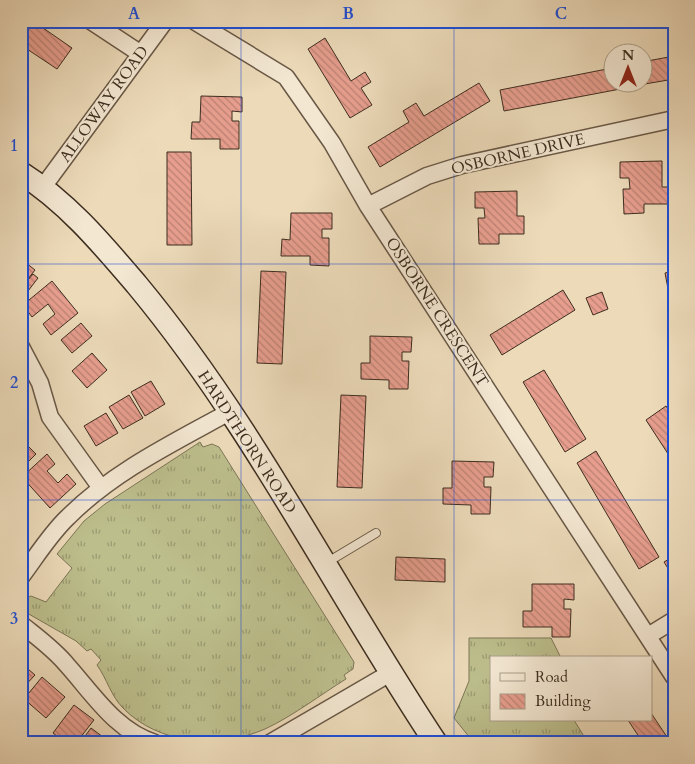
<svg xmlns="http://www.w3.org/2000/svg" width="695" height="764" font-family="Cardo,serif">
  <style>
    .grass { fill: url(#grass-tufts); stroke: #7c7656 }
    .building { fill: url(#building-back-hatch); stroke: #3d2d1f }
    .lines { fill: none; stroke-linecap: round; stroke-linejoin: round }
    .lane-casing { stroke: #695846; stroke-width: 10 }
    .street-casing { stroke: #695846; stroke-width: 19 }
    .secondary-casing { stroke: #3d2d1f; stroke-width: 25 }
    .lane { stroke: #f3e7d2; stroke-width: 8 }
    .street { stroke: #f3e7d2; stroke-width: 16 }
    .secondary { stroke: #f3e7d2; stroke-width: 22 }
    .grid { fill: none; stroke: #1d4ed8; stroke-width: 1; stroke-opacity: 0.55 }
    .labels { text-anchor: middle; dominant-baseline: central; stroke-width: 4; stroke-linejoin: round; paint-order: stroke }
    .street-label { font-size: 16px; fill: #3d2d1f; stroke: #f3e7d2 }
    .neatline { fill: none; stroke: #1d4ed8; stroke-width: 2 }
    .grid-label { font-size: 16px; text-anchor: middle; font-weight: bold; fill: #1d4ed8 }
  </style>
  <defs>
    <pattern id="grass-tufts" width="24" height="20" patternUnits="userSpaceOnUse" patternTransform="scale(1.25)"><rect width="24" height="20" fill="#bcbe8c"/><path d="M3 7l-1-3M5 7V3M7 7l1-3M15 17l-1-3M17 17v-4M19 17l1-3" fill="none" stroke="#9a9b72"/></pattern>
    <pattern id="building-back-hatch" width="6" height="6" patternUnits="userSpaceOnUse" patternTransform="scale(1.25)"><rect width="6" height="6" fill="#e79e8e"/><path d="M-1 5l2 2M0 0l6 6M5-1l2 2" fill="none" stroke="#bc8173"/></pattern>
  </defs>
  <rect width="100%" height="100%" fill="#ecdab9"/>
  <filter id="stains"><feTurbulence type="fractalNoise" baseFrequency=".004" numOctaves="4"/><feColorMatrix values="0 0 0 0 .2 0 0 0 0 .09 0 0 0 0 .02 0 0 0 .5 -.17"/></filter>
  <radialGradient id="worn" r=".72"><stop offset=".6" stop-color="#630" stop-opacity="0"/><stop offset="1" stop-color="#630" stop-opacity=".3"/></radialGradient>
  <path class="grass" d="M200,442L203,447L212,444L219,447L354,662L353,669L344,675L346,679C320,695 293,716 265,729C219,749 159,745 123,708C111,696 107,679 97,665L101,660L91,649L87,651L76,641L27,613L24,609V599L31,596L46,602L72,568L57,554L84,521L105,504Z
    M469,638H551L561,658H491V720H574L588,743H474L454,718L469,681Z"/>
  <path class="building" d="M21,21H33L72,48L57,69L21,45Z
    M325,38L351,81L365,72L371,82L361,88L372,105L350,118L308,49Z
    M674,56V79L639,85V82H642V62Z
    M612,68V82H631V87L504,111L500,90Z
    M479,83L490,101L380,167L368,147L409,122L403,111L416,103L424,116Z
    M201,96L242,97V112L232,111V121H239V149H220V139H191L192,122H200Z
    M167,152H191L192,245H167Z
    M662,161V187H669V204H644V213L624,214L623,189H630L629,178H620V162Z
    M517,191V216H524V234H499V244H479L478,218H485L484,208H475V192Z
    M291,213H332V229H322V238H329V266L310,265V256H281L282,239L290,240Z
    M21,259L35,270L21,288Z
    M261,271L286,272L282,364L257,363Z
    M674,271V320L665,273Z
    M33,274L38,278L28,291L22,287Z
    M52,281L78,313L51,335L43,324L55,314L48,304L32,317L23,305Z
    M563,290L575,310L502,355L490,335Z
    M602,292L608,309L593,315L586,298Z
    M81,323L92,336L72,353L61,340Z
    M370,336L412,337L411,352H402V361H409L408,389H389V380L361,379V363H370Z
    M92,353L107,370L87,388L72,371Z
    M544,370L586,439L565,452L523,382Z
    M151,381L165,404L145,416L131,392Z
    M129,395L143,418L123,429L109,407Z
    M341,395L366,396L362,488L337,487Z
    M666,406L674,418V463L646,420Z
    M106,413L118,433L96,446L84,426Z
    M21,439L36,454L21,469Z
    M596,451L659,557L639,569L577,463Z
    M47,454L55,464L47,471L58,483L67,474L76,484L50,508L22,477Z
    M452,461L494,462L493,477H484V487H491L490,514H471V505L443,504V488H452Z
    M674,556V578L664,562Z
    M396,557L445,559V582L395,580Z
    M532,584H574V600L564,599V609H571L570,637H552V627H523V611H532Z
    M21,663L35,675L21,690Z
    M42,677L65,697L46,718L24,699Z
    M74,705L94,720L76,743H66L53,733Z
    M651,713L671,743H643L628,720H651Z
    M91,728L111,743H80Z"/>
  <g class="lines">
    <defs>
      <path id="lane" d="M326,563L376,533"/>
      <path id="street" d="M91,21L141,54
        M194,21L286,77L332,143L368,206L674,677
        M43,187L165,21
        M368,206L427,176L462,165L674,119
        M21,347L40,383L50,417L101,488
        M21,577C36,557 50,534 68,517C114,471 175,442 231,411
        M21,624C37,637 54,649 67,665C93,694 116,731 155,743
        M648,636L674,620
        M270,743L392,672"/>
      <path id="secondary" d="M21,173C67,202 102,244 137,285C254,426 335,591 436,743"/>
    </defs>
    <use href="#lane" class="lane-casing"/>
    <use href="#street" class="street-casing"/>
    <use href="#secondary" class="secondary-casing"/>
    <use href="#lane" class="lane"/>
    <use href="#street" class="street"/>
    <use href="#secondary" class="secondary"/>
  </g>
  <path class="grid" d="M241,21V743M454,21V743M21,264H674M21,500H674"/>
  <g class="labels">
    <g class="street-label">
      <text transform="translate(104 104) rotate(-54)">ALLOWAY ROAD</text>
      <text transform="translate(518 154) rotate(-13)">OSBORNE DRIVE</text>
      <text transform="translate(437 312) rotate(57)">OSBORNE CRESCENT</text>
      <text transform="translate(247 442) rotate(57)">HARDTHORN ROAD</text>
    </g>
  </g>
  <rect width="695" height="764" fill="none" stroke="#ecdab9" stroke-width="55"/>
  <rect x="490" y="656" width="162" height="65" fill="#f3e7d2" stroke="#aa9d8a"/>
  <rect x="500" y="673" width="25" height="8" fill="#f3e7d2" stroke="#aa9d8a"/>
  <text x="535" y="682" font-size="15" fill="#3d2d1f">Road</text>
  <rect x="500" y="694" width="25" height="15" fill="url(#building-back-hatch)" stroke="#aa9d8a"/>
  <text x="535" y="706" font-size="15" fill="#3d2d1f">Building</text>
  <g transform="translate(628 68)"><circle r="24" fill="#f3e7d2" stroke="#aa9d8a"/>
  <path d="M0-4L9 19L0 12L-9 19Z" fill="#8f2418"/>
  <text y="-8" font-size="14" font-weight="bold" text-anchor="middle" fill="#3d2d1f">N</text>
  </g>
  <rect x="28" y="28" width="640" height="708" class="neatline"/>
  <g class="grid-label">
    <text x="134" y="19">A</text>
    <text x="348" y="19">B</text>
    <text x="561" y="19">C</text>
    <text x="14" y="151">1</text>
    <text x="14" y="388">2</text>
    <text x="14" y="624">3</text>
  </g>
  <rect width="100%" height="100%" filter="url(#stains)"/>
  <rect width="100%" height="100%" fill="url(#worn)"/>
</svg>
